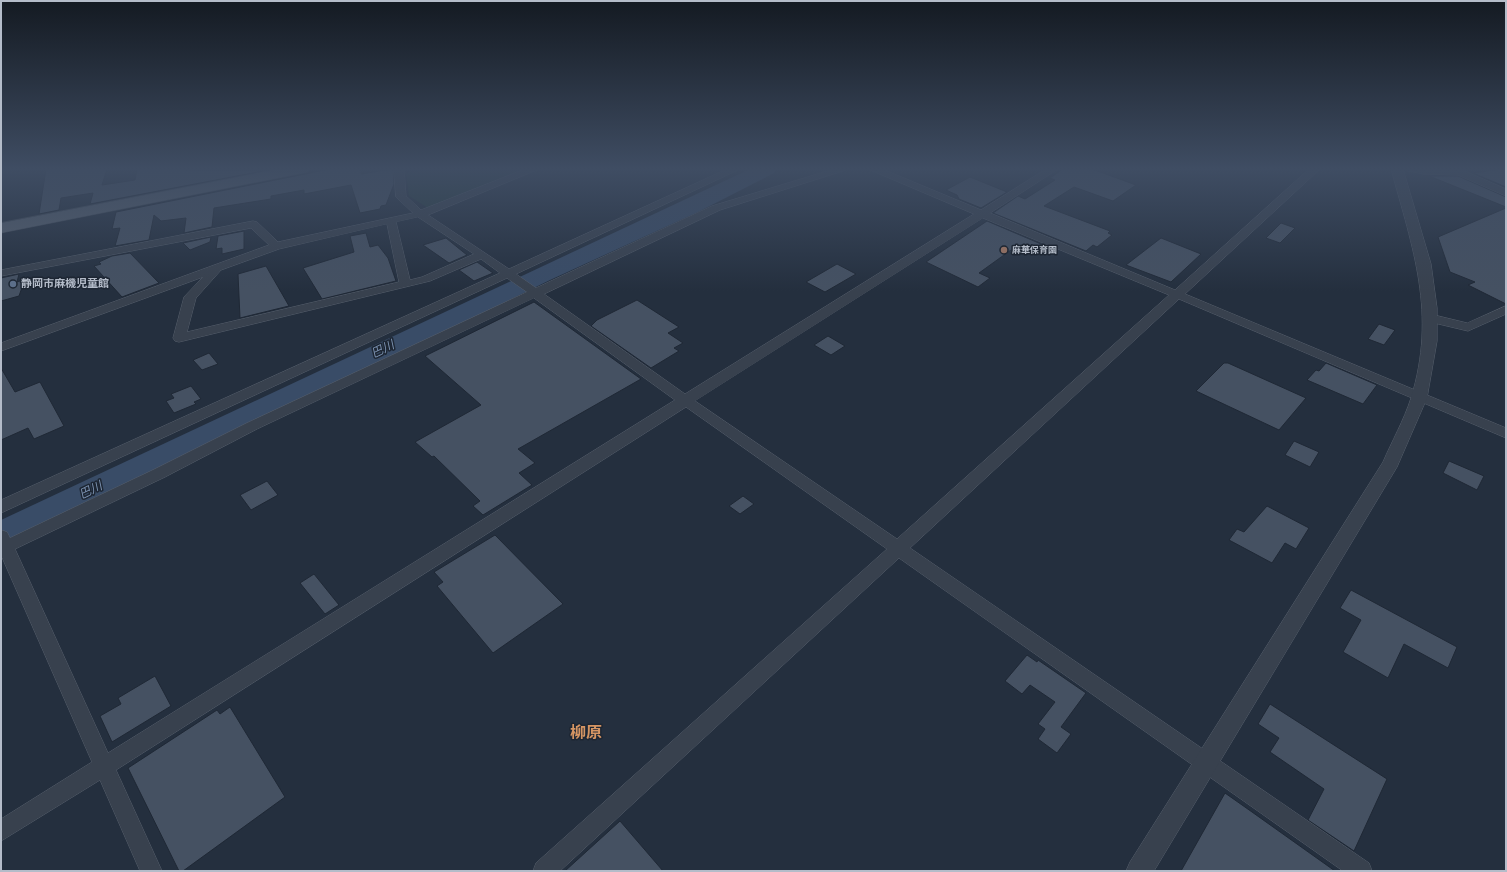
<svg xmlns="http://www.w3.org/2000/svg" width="1507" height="872" font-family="Overpass,'Noto Sans JP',sans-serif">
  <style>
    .green { fill: #263c3f }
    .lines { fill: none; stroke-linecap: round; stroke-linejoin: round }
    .river { fill: #394c67; fill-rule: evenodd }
    .building { fill: #455162; stroke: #1f2835 }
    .minor-casing { stroke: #565f6c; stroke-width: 1 }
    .tertiary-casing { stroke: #565f6c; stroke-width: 1 }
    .primary-casing { stroke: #414a57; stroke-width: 1 }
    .minor { fill: #38414e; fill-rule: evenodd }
    .tertiary { fill: #38414e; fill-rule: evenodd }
    .primary { fill: #56606e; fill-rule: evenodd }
    .education-dot { fill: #8d6e63; stroke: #1d2633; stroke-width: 1.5 }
    .service-dot { fill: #5c6f8a; stroke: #1d2633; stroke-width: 1.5 }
    .labels { text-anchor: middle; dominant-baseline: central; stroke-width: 3; stroke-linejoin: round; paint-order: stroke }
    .far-poi-label { font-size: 9px; font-weight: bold; fill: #b4bcc9; stroke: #1d2633; text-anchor: start }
    .poi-label { font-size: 11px; font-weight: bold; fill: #b4bcc9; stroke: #1d2633; text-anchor: start }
    .water-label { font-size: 12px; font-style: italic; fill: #7c92b1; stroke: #1d2633 }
    .near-quarter-label { font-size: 16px; font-weight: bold; fill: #d59563; stroke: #1d2633 }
  </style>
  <rect width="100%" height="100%" fill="#242f3e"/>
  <path class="green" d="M430,169H515L516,173L428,208L409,196L406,173Z"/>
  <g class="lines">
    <path class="river" d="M750,169H777L774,173L698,212L550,280L13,545L1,549V520Z"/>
  </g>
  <path class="building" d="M46,169H107L102,185L135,180L137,169L263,171L90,204L93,193L61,198L59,210L39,214Z
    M330,169H361V174L393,169L394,184L386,205L381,206L380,209L360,213L351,185L304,194V190L271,196V199L214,208L212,227L184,233L186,218L161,221L154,215L149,240L115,246L120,228L112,229L116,212Z
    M1063,169H1092L1136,185L1113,201L1074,187L1044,206L1110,231L1108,233L1112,235L1097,247L1093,245L1086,251L993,213L1018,196L1025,199L1055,180L1050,178Z
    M1501,169H1506V187L1473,173Z
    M1429,176H1458L1506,197V207Z
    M970,177L1007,192L981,208L959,199L957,195L946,190Z
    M1506,208V304L1468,285L1475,282L1450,272L1438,237Z
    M987,221L1041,244L1024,255L1011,250L979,273L990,278L978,287L926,262Z
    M1281,223L1295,228L1280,243L1266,238Z
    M244,231V249L222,254V248L216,249L218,236Z
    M366,233L370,247L378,245L388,258L396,281L322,299L303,268L354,252L350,236Z
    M211,237L210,242L190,250L183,243Z
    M446,238L462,251L467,255L449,263L423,245Z
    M1161,238L1201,254L1171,282L1126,265Z
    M130,253L159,283L122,297L94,266L101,264L99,262L112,256Z
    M477,262L493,273L474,281L459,270Z
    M837,264L856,274L825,292L806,282Z
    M266,266L289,306L240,318L238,274Z
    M19,274L17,282L25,279L19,296L1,301V278Z
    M637,300L679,327L668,333L683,343L674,348L679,351L651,368L591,326L597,320Z
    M534,302L641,379L518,449L535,463L519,473L532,485L483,515L473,506L480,501L434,456L432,457L415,442L481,405L425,356Z
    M1379,324L1395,330L1384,345L1368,339Z
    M828,336L845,346L831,355L814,345Z
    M209,353L218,364L202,370L193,360Z
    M1224,363H1228L1306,398L1279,430L1196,391Z
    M1326,363L1377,385L1363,404L1307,380L1316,370L1319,371Z
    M1,368L15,392L40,382L64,426L34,439L28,428L1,440Z
    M191,386L201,399L194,402L196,404L174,413L166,401L174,398L171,394Z
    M1294,441L1319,452L1310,467L1285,455Z
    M1449,461L1484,476L1477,490L1443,473Z
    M267,481L278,495L251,510L240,495Z
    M743,496L754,504L740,514L729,506Z
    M1267,506L1309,528L1296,549L1285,543L1272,563L1229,540L1237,529L1244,532Z
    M495,535L563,604L493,653L437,586L443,582L434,572Z
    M314,574L339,605L325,614L300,583Z
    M1351,590L1457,647L1448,668L1404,644L1388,678L1343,652L1361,620L1340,608Z
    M1027,655L1037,662L1038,660L1086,693L1061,727L1071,734L1057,753L1038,739L1045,729L1038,724L1055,702L1030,685L1022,694L1005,681Z
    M155,676L171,706L112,742L100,716L121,704L118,698Z
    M1270,704L1387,779L1354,851L1308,820L1324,789L1270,752L1279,738L1258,724Z
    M230,707L285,797L183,871H179L128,768L217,710L220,714Z
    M1225,793L1252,812L1335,871H1181Z
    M620,821L663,871H565Z"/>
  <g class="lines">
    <defs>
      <path id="minor" d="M394,169H404L406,196L421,210L525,169H539L428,215L509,269L727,169H740L516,274L536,288L712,206L834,169H849L720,210L544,294L685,394L974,214L868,169H882L981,210L1046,169H1058L990,213L1175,290L1309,169H1320L1185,294L1506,428V438L1179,299L910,548L1369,863L1372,871H1343L899,558L560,871H533L536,863L887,549L686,407L116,770L162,871H140L100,780L1,841V819L92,762L1,555V530L7,532L10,538L155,469L247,423L527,292L507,278L1,513V500L500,273L481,259L430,281L179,342L175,341L173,338L184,297L203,277L1,351V343L269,245L251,228L1,276V270L253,221L257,222L278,242L413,213L396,197ZM418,217L474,254L422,277L410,280L396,222ZM983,218L1169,295L897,539L695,401ZM387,224L399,282L187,332L196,298L221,270L279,249ZM534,298L675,400L108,753L15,549L165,477L257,429Z
        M1406,169H1460L1506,189V196L1458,175L1424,174L1408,171Z
        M1506,306V314L1468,331L1426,321L1424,318L1430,314L1467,323Z"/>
      <path id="tertiary" d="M1391,169H1403L1431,264L1437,308V341L1427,398L1397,467L1154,871H1126L1130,862L1383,462C1392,441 1404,420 1411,398C1437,314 1413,249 1391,169Z"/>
      <path id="primary" d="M279,169H310L308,172L303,173L1,233V223Z"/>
    </defs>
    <use href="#minor" class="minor-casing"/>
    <use href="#tertiary" class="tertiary-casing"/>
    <use href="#primary" class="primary-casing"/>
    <use href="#minor" class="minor"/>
    <use href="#tertiary" class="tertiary"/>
    <use href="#primary" class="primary"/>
  </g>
  <linearGradient id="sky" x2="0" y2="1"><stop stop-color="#141a22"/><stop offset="0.58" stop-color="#3f4d63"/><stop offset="1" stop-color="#3f4d63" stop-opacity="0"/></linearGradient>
  <rect width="1507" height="291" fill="url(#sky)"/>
  <circle class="education-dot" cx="1004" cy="250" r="4"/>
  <circle class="service-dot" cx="13" cy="284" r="4"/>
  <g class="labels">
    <g class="far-poi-label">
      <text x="1012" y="250">麻華保育園</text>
    </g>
    <g class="poi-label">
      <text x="21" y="284">静岡市麻機児童館</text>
    </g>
    <g class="water-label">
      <text transform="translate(383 350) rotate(-26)">巴川</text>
      <text transform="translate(91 491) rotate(-26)">巴川</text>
    </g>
    <g class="near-quarter-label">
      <text x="586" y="734">柳原</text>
    </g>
  </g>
  <rect width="1507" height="872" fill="none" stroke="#b4bcc9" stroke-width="4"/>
</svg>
